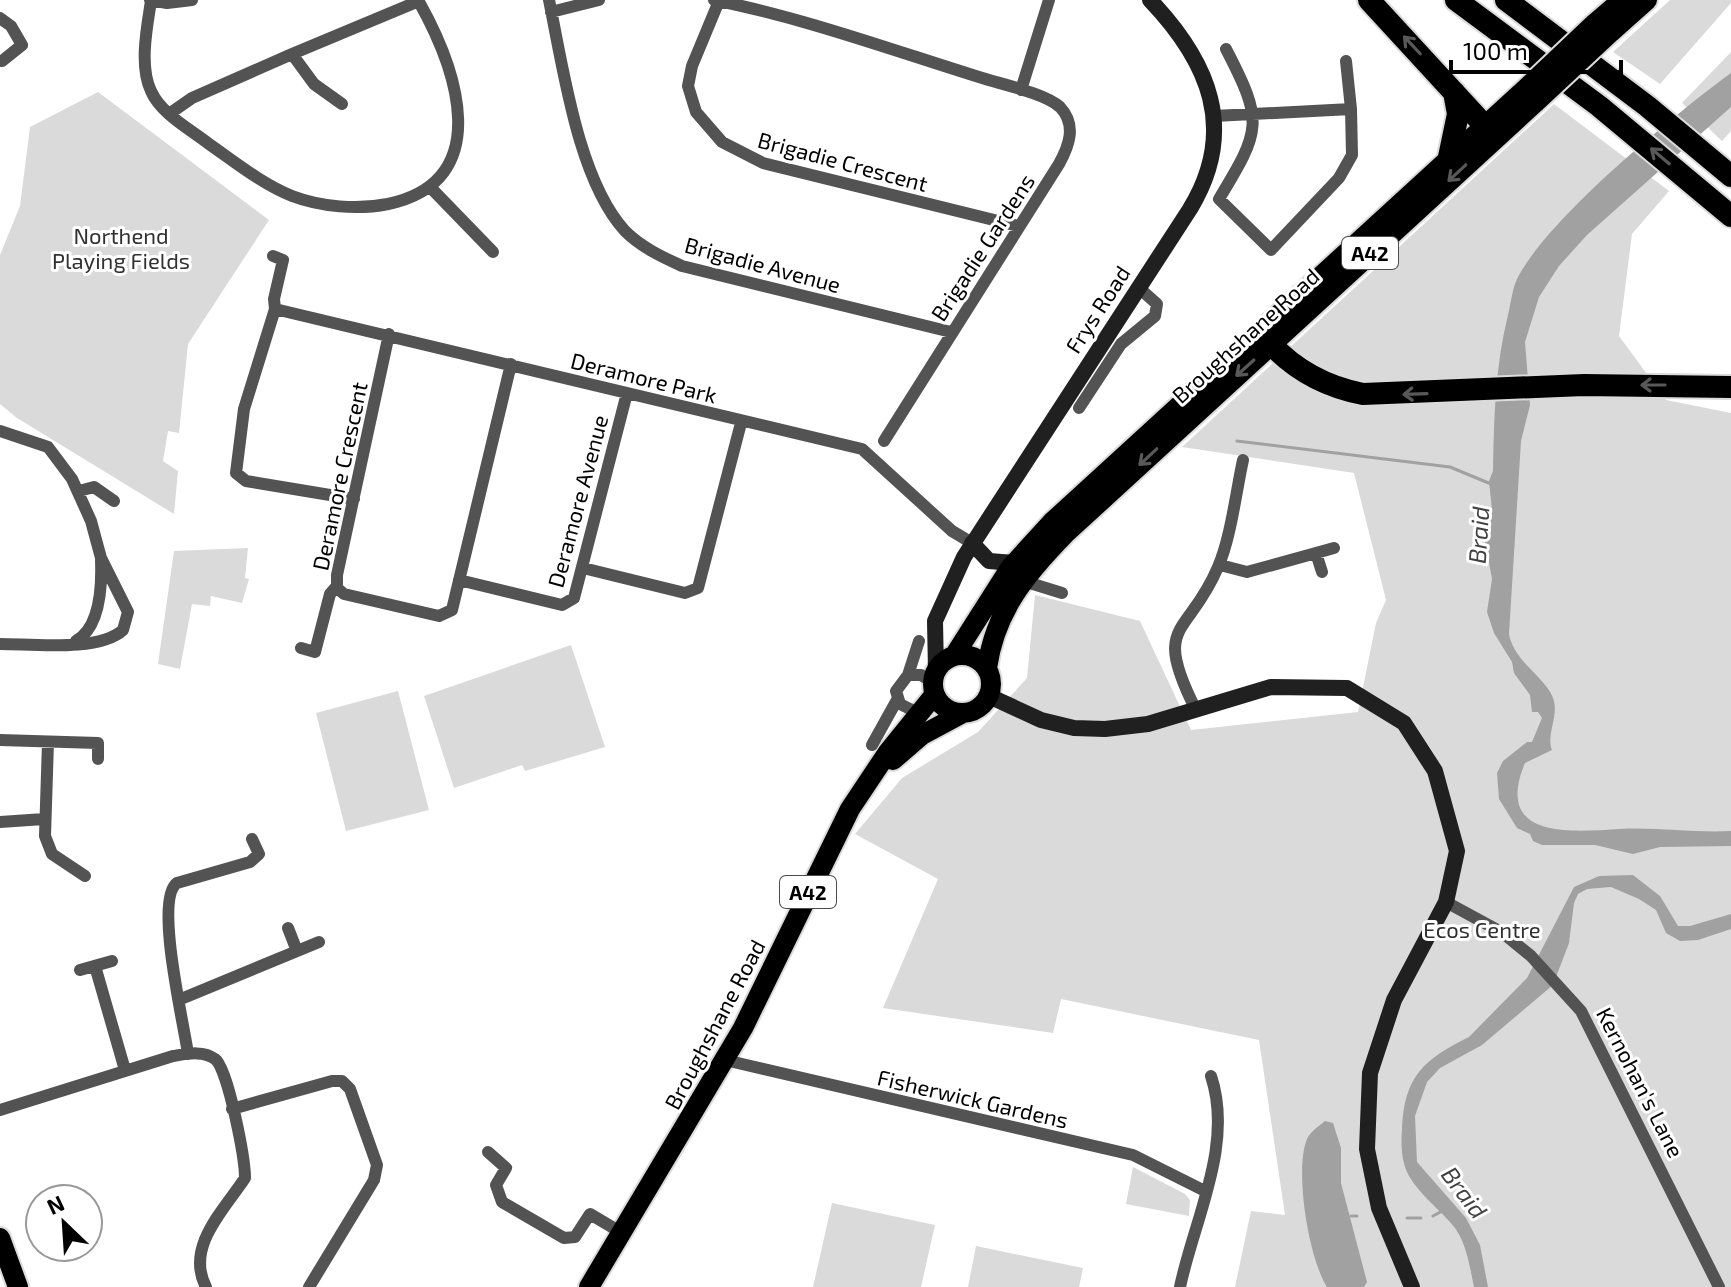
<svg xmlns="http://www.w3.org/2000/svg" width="1731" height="1287" font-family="'Exo 2',sans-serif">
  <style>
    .green { fill: #dadada }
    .water { fill: #a1a1a1 }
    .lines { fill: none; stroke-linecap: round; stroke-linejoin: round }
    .stream { stroke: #a1a1a1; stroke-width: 3 }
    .primary-casing { stroke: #dbdbdb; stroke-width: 24 }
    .highway-casing { stroke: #dbdbdb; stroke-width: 26 }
    .street { stroke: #535353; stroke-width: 12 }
    .secondary { stroke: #202020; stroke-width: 16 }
    .primary { stroke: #000; stroke-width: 20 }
    .highway { stroke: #000; stroke-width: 22 }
    .primary-bridge-casing { stroke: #dbdbdb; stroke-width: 24; stroke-linecap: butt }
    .primary-bridge { stroke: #000; stroke-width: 20 }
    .oneway { stroke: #595959 }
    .labels { text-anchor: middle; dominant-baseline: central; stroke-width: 6; stroke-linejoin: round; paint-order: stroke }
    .shield { fill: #fff; stroke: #4c4c4c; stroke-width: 2 }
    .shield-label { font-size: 20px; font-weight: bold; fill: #000 }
    .street-label { font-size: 22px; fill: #000; stroke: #fff }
    .park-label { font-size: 22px; fill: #313131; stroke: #fff }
    .water-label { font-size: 24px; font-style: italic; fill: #424242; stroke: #fff }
  </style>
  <rect width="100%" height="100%" fill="#fff"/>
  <path class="green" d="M1670,0H1731V3L1660,84L1613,52Z
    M1731,52V131L1722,141L1682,103Z
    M98,92L269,220L188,344L179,433L168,431L163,461L178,471L174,514L17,418L0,404V255L20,206L30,127Z
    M1554,104L1669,191L1632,234L1619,336L1666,400L1731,413V1287H1235L1251,1211L1285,1215L1259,1040L1061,999L1053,1033L883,1008L938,879L855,834L902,778L978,732L1027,678L1035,595L1140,621L1191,730L1358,712L1376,623L1386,600L1354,473L1182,447Z
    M248,548L245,578L249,579L242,603L211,596L210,606L192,604L180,669L158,664L174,551Z
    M571,645L605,747L525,771L522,765L454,788L424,696Z
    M398,691L429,810L346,831L316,713Z
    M1133,1167L1185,1194L1190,1200L1189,1216L1126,1204Z
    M832,1203L935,1225L921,1287H813Z
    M976,1246L1083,1268L1079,1287H968Z"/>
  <path class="water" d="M1731,73V107L1587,235L1559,266L1539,297L1525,342L1530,405L1521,441L1509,634C1514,663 1548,678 1554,701C1558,718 1546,736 1552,750L1525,763C1493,840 1571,832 1620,829C1657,827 1694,833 1731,831V846L1660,847L1633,854L1595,845H1542L1533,841L1530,834L1517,828L1499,799L1497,773L1503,761L1527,742H1532L1542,718L1538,712H1532L1530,695L1514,673L1512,662L1494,633L1487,612L1492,579L1485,541L1492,510L1489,481L1493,471C1494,418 1495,367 1508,315C1511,303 1512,290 1517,279C1547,219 1675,114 1731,73Z
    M1633,875L1660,896L1678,926H1690L1731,914V929L1698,940L1680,941L1666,933L1656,910L1639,899L1611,887L1587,889L1578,894L1574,903L1569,943L1553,985L1482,1045L1440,1068L1427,1082L1415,1116L1417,1162L1466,1218L1480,1245L1488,1287H1474C1470,1268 1467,1245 1455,1228C1441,1210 1417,1193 1407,1172C1401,1159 1401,1142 1402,1129C1404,1075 1425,1059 1469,1037L1527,978L1574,887L1599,876Z
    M1325,1121L1333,1123L1341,1148V1183L1367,1282L1364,1287H1327C1309,1259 1294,1171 1307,1139C1310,1132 1319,1126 1325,1121Z"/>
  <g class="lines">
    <path class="stream" d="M1237,441L1450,467L1491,484
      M1351,1216H1357
      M1433,1216L1444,1210
      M1407,1218H1421"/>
    <defs>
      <path id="primary" d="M1594,24L1622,0
        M1610,33L1647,0
        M933 684a29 29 0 1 1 58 0a29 29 0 1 1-58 0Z
        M954,656L1010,568L1052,522L1521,93
        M987,668C995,611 1026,574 1065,534L1536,102
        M893,760L922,735L963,713
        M0,1238L18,1287
        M589,1287L743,1028L850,809L888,752L935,694"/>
      <path id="highway" d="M1369,0L1484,125
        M1456,0L1599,106L1731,216
        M1506,0L1647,106L1731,176
        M1449,157L1458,114L1454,92
        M1271,344C1297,372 1327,387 1363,394L1584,385L1731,387"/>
    </defs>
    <use href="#primary" class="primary-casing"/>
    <use href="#highway" class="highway-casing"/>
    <path class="street" d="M150,0L167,3L192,0
      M549,0C563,67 578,180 625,231C641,247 662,257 682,266L951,332
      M714,0C804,18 892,50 979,77C1000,84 1045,93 1060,107C1077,125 1069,146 1059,164L884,441
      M151,1C147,27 139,66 151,91C161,114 190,129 209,144C235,162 262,184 292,196C321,207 358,210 388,204C496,181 457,69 418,0
      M719,1L692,66L688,86L696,112L722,142L763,163L1018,226
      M551,12L599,0
      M0,18L11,26L22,45L2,61
      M1226,49C1264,122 1261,130 1219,199L1271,250L1339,178L1352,155L1351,109
      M292,54L419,1
      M1021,90L1049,0
      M169,114L192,98L292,54L314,84L342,104
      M1214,116L1351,109L1346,61
      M431,188L493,252
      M273,256L283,260L274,299L275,309
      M275,309L862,449L952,531L972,543
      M275,309L244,409L236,473L246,481L354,499
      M389,334L337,575V588L344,594L439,616L452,610L511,364
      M1079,408L1121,344L1155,316L1157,304L1138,287
      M0,431L48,447L72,479L91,521L101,558L128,612L123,630C99,652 32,644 0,644
      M79,491L94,487L114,501
      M1316,553L1322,572
      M1220,565L1247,572L1334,548
      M583,568L685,593L698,588L741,423
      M459,580L562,605L574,598L627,393
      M1020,580L1062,593
      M76,641C100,627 102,586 101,560
      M301,648L315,652L330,594L337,586
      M908,675L919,641
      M1196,710C1151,621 1188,638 1218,567C1231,537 1236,492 1243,460
      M920,714L900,704L896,691L908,675H921L933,682
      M0,740L98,743V759
      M48,742L45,836L52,854L85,876
      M872,745L897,700
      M0,822L44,819
      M1446,902L1503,933L1531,956L1581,1011L1719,1287
      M288,928L297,951
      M95,966L125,1070
      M80,970L112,961
      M181,999L319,942
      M188,1054C184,1024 154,899 177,883L250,862L259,854L252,839
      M725,1060L1133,1155L1205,1191
      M232,1109L332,1081H342L350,1089L377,1165L374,1180L309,1287
      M0,1110L173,1056C186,1054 203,1050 215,1059C228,1068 245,1159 245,1178C224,1210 185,1247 206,1287
      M488,1152L506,1168L496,1185L502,1202L564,1238L575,1237L590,1214L622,1233
      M1180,1287C1194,1220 1234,1145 1211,1076"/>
    <path class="secondary" d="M972,543L989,561L1014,563
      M936,671L935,621L964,557L1190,209C1238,130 1209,62 1150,0
      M989,696L1041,720L1074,728L1105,729L1148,724L1271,687L1347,688L1404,723L1435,771L1457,851L1446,902L1394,1000L1370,1073L1367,1149L1379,1208L1412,1287"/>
    <use href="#primary" class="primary"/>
    <use href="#highway" class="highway"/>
    <defs>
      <path id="primary-bridge" d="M1521,93L1594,24
        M1536,102L1610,33"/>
    </defs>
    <use href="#primary-bridge" class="primary-bridge-casing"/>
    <use href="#primary-bridge" class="primary-bridge"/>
  </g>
  <defs><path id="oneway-shaft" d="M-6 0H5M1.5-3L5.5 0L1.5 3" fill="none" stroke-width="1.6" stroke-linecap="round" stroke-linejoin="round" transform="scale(2)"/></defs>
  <g class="oneway">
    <use href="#oneway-shaft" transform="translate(1412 45) rotate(-133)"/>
    <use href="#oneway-shaft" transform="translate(1660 156) rotate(-140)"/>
    <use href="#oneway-shaft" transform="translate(1457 173) rotate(137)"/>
    <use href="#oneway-shaft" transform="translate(1245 368) rotate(138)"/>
    <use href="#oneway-shaft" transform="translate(1653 385) rotate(180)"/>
    <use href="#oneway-shaft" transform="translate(1415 394) rotate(178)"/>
    <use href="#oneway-shaft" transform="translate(1148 457) rotate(137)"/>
  </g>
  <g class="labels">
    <g class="shield">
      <rect x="1342" y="237" width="56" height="32" rx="6"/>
      <rect x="780" y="876" width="56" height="32" rx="6"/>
    </g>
    <g class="shield-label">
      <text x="1370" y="253">A42</text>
      <text x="808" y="892">A42</text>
    </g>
    <g class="street-label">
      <text transform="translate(843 161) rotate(15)">Brigadie Crescent</text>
      <text transform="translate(982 247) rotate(-57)">Brigadie Gardens</text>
      <text transform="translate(763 264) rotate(15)">Brigadie Avenue</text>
      <text transform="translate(1097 309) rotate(-57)">Frys Road</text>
      <text transform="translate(1245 335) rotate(-42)">Broughshane Road</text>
      <text transform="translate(644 377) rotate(14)">Deramore Park</text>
      <text transform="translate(339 476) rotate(-78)">Deramore Crescent</text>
      <text transform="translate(577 501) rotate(-75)">Deramore Avenue</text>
      <text transform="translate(714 1024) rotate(-62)">Broughshane Road</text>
      <text transform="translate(1641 1082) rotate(63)">Kernohan's Lane</text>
      <text transform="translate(973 1098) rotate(13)">Fisherwick Gardens</text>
    </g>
    <g class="park-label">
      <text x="121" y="235">Northend<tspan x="121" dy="25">Playing Fields</tspan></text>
      <text x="1482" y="929">Ecos Centre</text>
    </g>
    <g class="water-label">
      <text transform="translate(1478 535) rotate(-86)">Braid</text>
      <text transform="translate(1465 1192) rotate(53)">Braid</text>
    </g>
  </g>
  <g transform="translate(64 1223) rotate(335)"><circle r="38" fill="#ffffff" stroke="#999999" stroke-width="2"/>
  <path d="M0-6L14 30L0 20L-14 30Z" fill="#000000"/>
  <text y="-12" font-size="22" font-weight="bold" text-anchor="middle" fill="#000000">N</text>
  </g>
  <path d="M1451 60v12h170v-12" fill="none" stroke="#000000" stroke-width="4"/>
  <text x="1463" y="60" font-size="24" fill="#000000" stroke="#ffffff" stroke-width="6" paint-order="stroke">100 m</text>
</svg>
